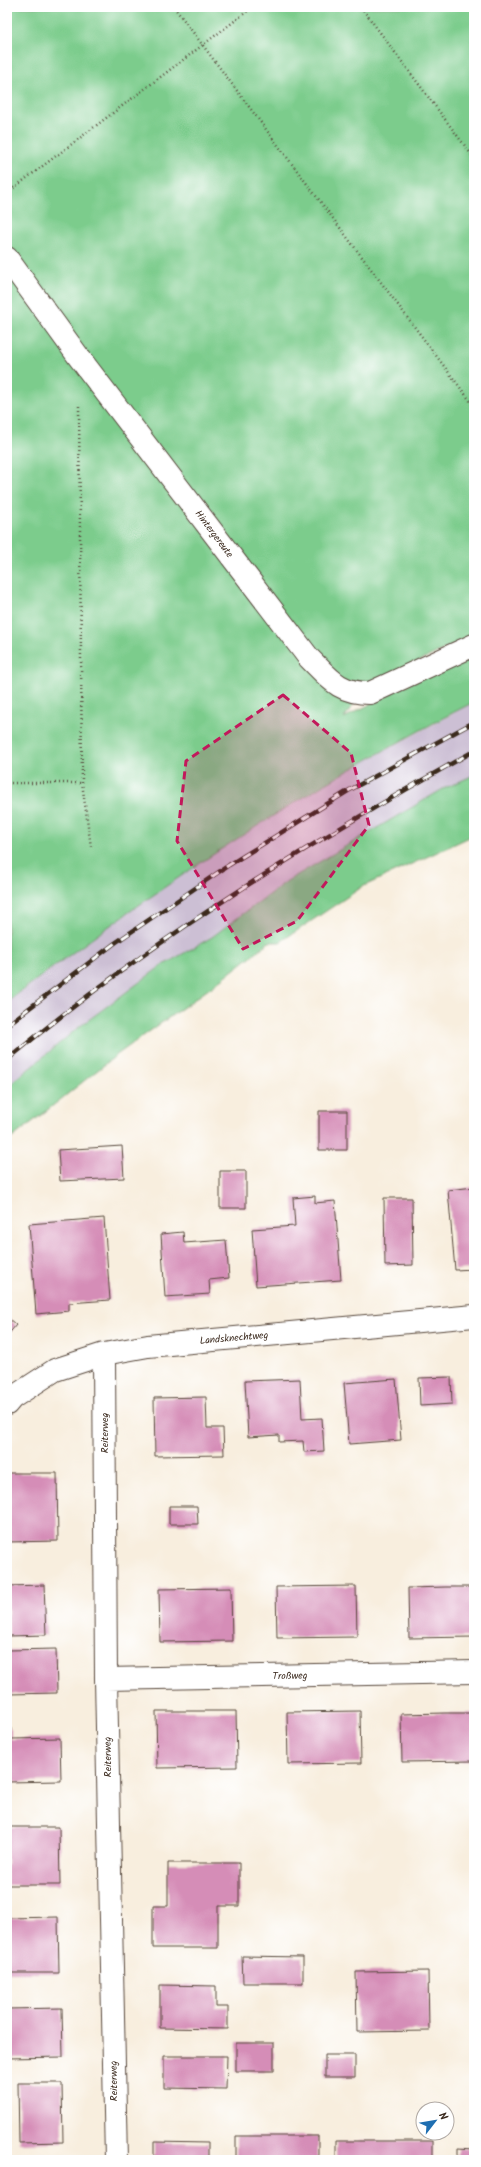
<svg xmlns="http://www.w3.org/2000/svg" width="481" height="2167" font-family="Kalam,sans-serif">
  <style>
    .industrial { fill: #ccbfd4 }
    .green { fill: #7ccc8c; stroke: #5c7b55 }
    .building { fill: #d58db7 }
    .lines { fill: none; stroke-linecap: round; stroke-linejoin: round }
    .minor-casing { stroke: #57473b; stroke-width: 24 }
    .path { stroke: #57473b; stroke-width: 2.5; stroke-dasharray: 1 3; stroke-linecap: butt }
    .minor { stroke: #fff; stroke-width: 22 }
    .rail-casing { stroke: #3b2a1e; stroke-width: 4.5 }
    .rail { stroke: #fff; stroke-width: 3; stroke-dasharray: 9; stroke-linecap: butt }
    .marked { fill: #c2185b; fill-opacity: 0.2; stroke: #c2185b; stroke-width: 3; stroke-dasharray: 8 5; stroke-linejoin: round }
    .labels { text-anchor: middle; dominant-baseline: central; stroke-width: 3.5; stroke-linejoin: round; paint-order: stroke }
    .street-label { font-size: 10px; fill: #3b2a1e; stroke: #fff }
  </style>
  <rect width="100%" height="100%" fill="#fff"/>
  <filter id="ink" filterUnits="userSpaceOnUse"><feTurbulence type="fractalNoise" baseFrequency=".025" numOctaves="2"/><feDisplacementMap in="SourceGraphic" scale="8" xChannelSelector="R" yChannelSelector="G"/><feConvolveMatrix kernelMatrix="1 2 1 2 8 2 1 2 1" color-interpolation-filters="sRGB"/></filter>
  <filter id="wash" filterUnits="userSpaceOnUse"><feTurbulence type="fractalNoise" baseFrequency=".012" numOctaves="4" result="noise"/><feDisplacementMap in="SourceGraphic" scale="16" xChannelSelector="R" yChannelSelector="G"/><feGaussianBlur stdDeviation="0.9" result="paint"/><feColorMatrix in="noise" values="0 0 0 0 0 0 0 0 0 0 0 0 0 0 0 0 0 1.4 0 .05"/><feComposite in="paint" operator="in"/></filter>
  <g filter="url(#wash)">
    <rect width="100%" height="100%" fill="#f8eede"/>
    <path class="industrial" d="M474,702V775L443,789L287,881L212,937L160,967L79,1027L7,1087V1002L105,928L219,850L338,776Z"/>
    <path class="green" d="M7,7H474V635L367,686L344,718L404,686L474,654V702C446,716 419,731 392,746C256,821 130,908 7,1002Z
      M474,775V835L362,887L280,942H269L213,986L118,1054L7,1142V1087L79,1027L160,967L212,937L287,881L443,789Z"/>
    <g id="blocks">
      <path class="building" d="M319,1111H347V1150H319Z
        M122,1146L124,1178L60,1181L58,1150Z
        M220,1171H246V1208H220Z
        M474,1187V1269L455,1270L448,1190Z
        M315,1196V1203L335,1201L341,1280L256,1286L252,1229L295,1226L293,1198Z
        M384,1198H412L413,1265L385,1266Z
        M104,1218L110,1300L69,1303V1311L36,1314L29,1224Z
        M183,1232L184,1243L226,1240L229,1278L209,1280L210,1294L165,1297L161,1234Z
        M7,1317L16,1325L7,1336Z
        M451,1377L452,1404L420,1406L419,1378Z
        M300,1379L302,1419L322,1418L324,1451L304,1452L303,1441L279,1442V1435L248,1437L245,1381Z
        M396,1379L401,1440L349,1444L344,1383Z
        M206,1397L207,1428H223L224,1455L155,1456L154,1398Z
        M7,1473H57L58,1541L7,1542Z
        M169,1506H197L198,1524H169Z
        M44,1585L46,1635L9,1636L7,1586Z
        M356,1586L357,1637L277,1638L276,1587Z
        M446,1587H474V1637L409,1638L408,1588Z
        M231,1588L232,1641L160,1642L159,1589Z
        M56,1649L57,1693L9,1694L8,1650Z
        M156,1711H236L237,1767L157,1768Z
        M360,1711L361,1763L288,1764L287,1712Z
        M445,1713H474V1761L402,1762L401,1714Z
        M7,1728H11V1739L60,1738L61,1781L7,1782Z
        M7,1827H59L60,1885H7Z
        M168,1863H239V1906H218V1948H153V1906H168Z
        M58,1917L59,1973H7V1918Z
        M242,1956L303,1957V1983H243Z
        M428,1971L429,2031L357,2032L356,1972Z
        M160,1985L216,1986V2007H228V2029L160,2028Z
        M62,2008L63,2057L7,2058V2009Z
        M236,2043H274V2071H236Z
        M325,2055H355V2077H325Z
        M164,2056H227L226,2089L164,2088Z
        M18,2083H62L63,2142L19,2143Z
        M236,2136H318V2160H236Z
        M336,2141H433V2160H336Z
        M154,2142L208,2143V2160H154Z
        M458,2148L474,2149V2160H458Z"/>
    </g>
  </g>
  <g filter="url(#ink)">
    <use href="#blocks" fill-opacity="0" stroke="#57473b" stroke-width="1"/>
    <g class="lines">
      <defs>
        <path id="minor" d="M7,258L78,356L309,658C330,679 339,693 370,693L474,645
          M104,1354L106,1679L116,2160
          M7,1404L12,1398L55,1370L104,1354L148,1346L474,1316
          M106,1679L474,1672"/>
      </defs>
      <use href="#minor" class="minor-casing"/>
      <path class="path" d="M174,7L474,406
        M361,7L474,158
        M7,193L253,7
        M79,406L82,783L91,847
        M7,783H82"/>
      <use href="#minor" class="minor"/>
      <defs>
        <path id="rail" d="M7,1025L115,943L229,865L348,791L474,722
          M7,1060C150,940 311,842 474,751"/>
      </defs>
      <use href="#rail" class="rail-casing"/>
      <use href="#rail" class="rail"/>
    </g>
  </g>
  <path class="marked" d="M283,695L351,753L369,825L297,921L243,949L177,841L186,761Z"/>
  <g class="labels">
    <g class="street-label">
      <text transform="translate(214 534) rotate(53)">Hintergereute</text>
      <text transform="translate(234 1338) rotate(-5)">Landsknechtweg</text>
      <text transform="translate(105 1433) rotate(-90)">Reiterweg</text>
      <text transform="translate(290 1676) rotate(-1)">Troßweg</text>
      <text transform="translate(108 1757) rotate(-91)">Reiterweg</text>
      <text transform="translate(114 2081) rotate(-91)">Reiterweg</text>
    </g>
  </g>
  <rect width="481" height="2167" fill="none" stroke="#fff" stroke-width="24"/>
  <g transform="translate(435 2121) rotate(59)"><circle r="19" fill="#ffffff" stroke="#b1aaa5"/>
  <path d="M0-3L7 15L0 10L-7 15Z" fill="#1f6fb2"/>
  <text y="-6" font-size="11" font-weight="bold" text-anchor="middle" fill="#3b2a1e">N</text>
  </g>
</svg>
